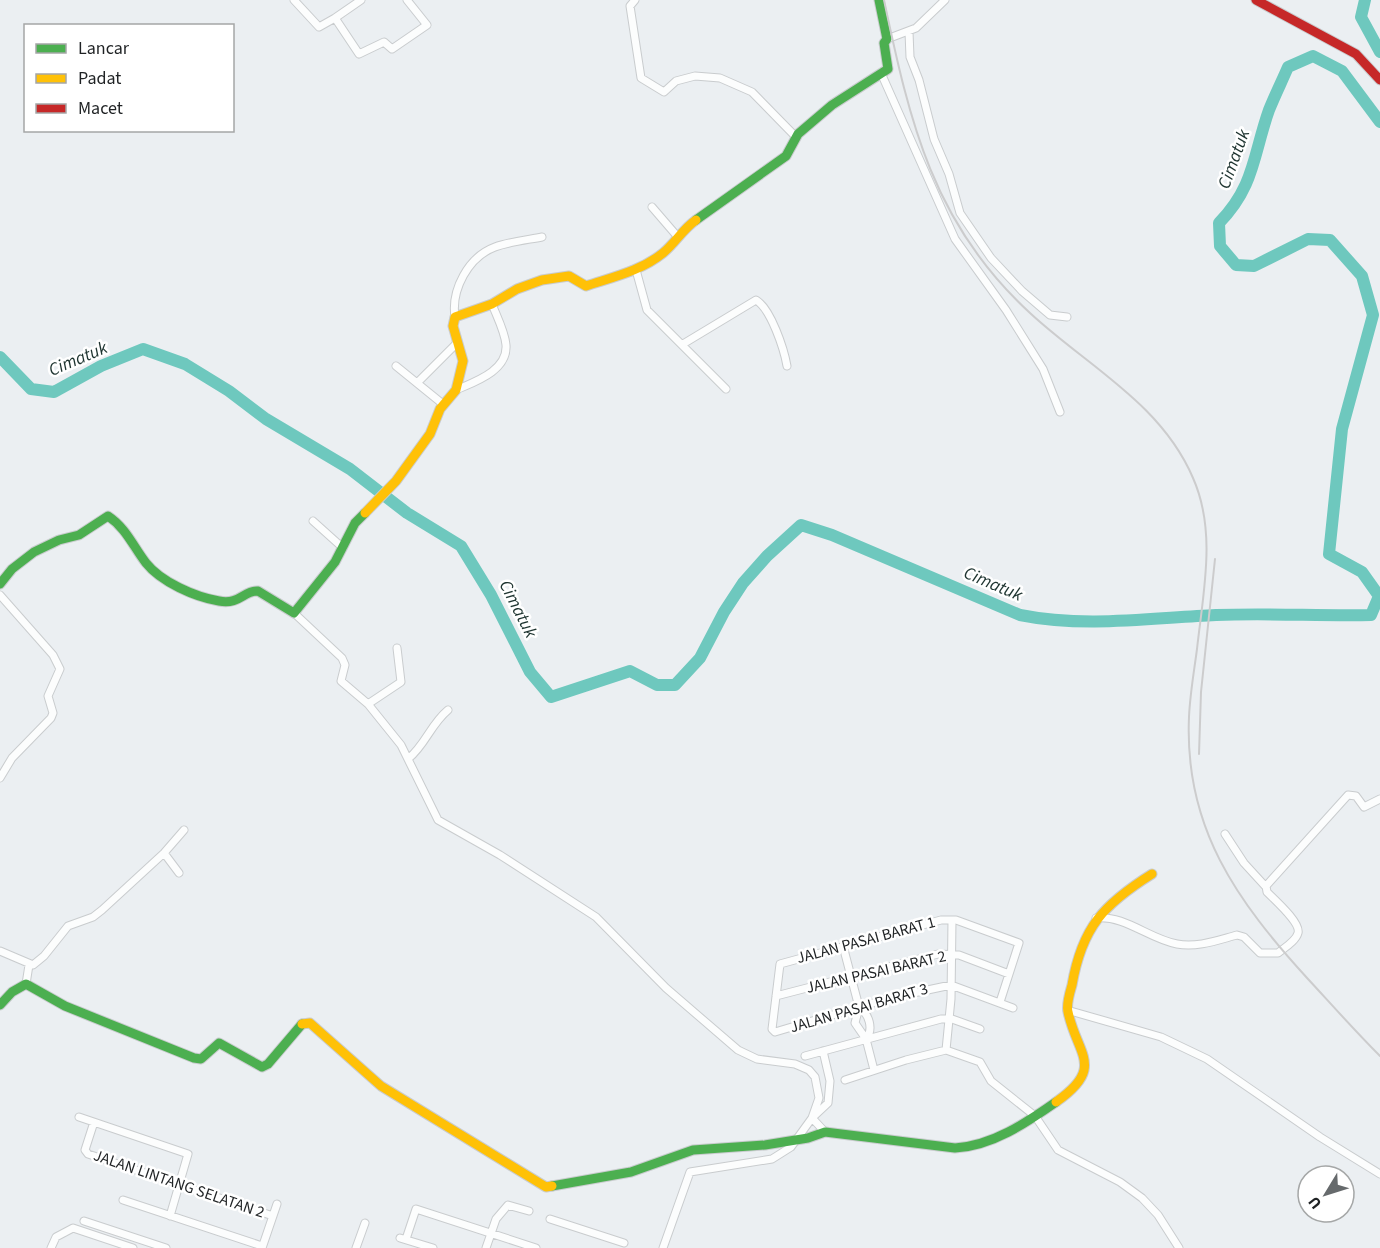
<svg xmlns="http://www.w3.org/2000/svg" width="1380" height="1248" font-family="'Source Sans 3',sans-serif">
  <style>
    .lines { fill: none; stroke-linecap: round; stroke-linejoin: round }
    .river { stroke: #6ec8be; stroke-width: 12 }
    .street-casing { stroke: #c9ccce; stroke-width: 9 }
    .fast-casing { stroke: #c9ccce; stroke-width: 11 }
    .slow-casing { stroke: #c9ccce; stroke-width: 11 }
    .jam-casing { stroke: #c9ccce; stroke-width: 11 }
    .street { stroke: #fcfdfd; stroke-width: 7 }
    .fast { stroke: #4caf50; stroke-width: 9 }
    .slow { stroke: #ffc107; stroke-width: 9 }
    .jam { stroke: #c62828; stroke-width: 9 }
    .rail { stroke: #cccccd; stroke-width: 2 }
    .labels { text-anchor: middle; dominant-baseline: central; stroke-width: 5; stroke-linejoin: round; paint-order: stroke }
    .street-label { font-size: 16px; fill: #1f2224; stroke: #fff }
    .water-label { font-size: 18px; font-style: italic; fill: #1d332f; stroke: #fff }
  </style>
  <rect width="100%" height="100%" fill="#ebeff2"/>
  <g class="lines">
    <path class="river" d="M1365,0L1361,17L1380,52
      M0,357L31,389L54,392L101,366L143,349L185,364L229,391L266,419L350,469L407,513L461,546L491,595L530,672L551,697L630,671L657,685H675L700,658L724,612L743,583L767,556L801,525L832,535L1020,615C1084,628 1151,618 1216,615C1268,613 1320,616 1371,615L1379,596L1362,572L1329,554L1342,429L1373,315L1362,276L1330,240L1308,239L1254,266L1236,265L1220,246L1219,223C1255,186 1253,155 1269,110C1275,95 1282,81 1288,67L1313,56L1342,71L1380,122"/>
    <defs>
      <path id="street" d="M294,0L319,27L335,18L359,54L384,42L392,49L427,25L407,0
        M635,0L630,6L641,78L664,92L676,81L695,76L720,78L752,92L796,137
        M335,18L361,0
        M909,32L910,57L919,80L934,139L949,174L960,213L991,258L1022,291L1050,315L1067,317
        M887,39L916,28L945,0
        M881,73L955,239L1006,310L1043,369L1060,412
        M652,207L677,236
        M636,270L647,310L726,389
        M455,317C451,290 468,257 495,247C509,242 526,240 542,237
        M683,344L756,300C771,309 784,349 787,366
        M396,366L444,405
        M417,383L457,343
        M456,390C474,382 508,371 506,345C505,332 497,317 492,304
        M313,521L343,548
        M0,595L53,655L60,669L48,696L53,713L51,718L12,758L0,778
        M294,613L342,658L345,665L341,681L368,704L401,745L438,820L500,855L596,917L666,988L738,1050L757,1059L795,1064L809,1070L815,1077L819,1098L812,1118L825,1132
        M368,704L401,682L397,648
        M409,758C425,745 431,724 448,710
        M1225,834L1244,863L1266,887
        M164,853L179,873
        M1096,918C1125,915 1149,939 1177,944C1197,948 1218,940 1237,935L1244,937L1260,953H1278C1284,948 1296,941 1298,933C1301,923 1275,900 1267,892L1266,886L1348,795L1356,796L1364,807L1380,799
        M843,946L859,1007C869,1014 874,1029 866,1039L874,1070
        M0,951L33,965L44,956L68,926L93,917L102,910L164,853L184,830
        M26,984L29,965
        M776,996L938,954L959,955L1009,974
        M1000,1002L1019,943L956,920H941L780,964L772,1029L775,1032L890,998L951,985L1013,1008
        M859,1007L855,1023L866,1039
        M1067,1010L1161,1037L1207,1059L1320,1137L1380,1174
        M946,1050L951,999L952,920
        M805,1056L941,1019H952L980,1029
        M845,1080L906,1060L946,1050L980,1062L991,1081L1035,1116L1058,1150L1120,1182L1142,1198L1158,1215L1179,1248
        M79,1117L188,1154L170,1216
        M94,1122L85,1150L88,1154L273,1216
        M123,1200L262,1246
        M550,1219L624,1243
        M84,1221L166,1248
        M400,1238L433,1248
        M406,1239L416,1209L536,1248
        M51,1248L56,1237L73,1228L133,1248
        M262,1248L277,1204
        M356,1248L365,1223
        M486,1248L496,1219L508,1205L529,1211
        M663,1248L690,1172L772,1159L791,1147L812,1118L828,1103L830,1081L823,1051"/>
      <path id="fast" d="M696,220L786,156L798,134L832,105L888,69L884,43L887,39L879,0
        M0,584L12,569L34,552L59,540L79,535L108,516C126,528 133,546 146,563C161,582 195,597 219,601C240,605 244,590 258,591L294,613L335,562L355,523L365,513
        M0,1005L12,992L26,984L65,1006L194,1058L201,1059L219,1043L262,1067L268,1064L302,1024
        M552,1186L631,1172L693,1150L765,1145L808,1138L825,1132L955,1148C992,1146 1026,1123 1056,1102"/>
      <path id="slow" d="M365,513L396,481L430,434L440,409L456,390L463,361L453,326L455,317L492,304L517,289L542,280L569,276L586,286C613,277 641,271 663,253C675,243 683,229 696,220
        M302,1024L310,1023L381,1086L546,1187L552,1186
        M1056,1102C1106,1067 1077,1055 1068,1012C1066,1004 1070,992 1072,985C1082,927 1104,904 1152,874"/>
      <path id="jam" d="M1256,0L1356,54L1380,80"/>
    </defs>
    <use href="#street" class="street-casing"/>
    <use href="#fast" class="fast-casing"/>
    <use href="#slow" class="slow-casing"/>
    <use href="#jam" class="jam-casing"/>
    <use href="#street" class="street"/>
    <use href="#fast" class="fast"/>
    <use href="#slow" class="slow"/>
    <use href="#jam" class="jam"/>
    <path class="rail" d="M884,0C910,123 933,224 1030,313C1087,366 1161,403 1193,478C1217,532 1203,593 1197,649C1194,672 1190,694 1189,717C1184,828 1237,901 1308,979C1332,1005 1355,1031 1380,1056
      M1199,754L1201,692L1215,559"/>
  </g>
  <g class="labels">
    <g class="street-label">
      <text transform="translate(866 940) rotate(-15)">JALAN PASAI BARAT 1</text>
      <text transform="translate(876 972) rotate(-13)">JALAN PASAI BARAT 2</text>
      <text transform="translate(859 1008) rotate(-16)">JALAN PASAI BARAT 3</text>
      <text transform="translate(179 1184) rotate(19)">JALAN LINTANG SELATAN 2</text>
    </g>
    <g class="water-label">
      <text transform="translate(1234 159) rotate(-70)">Cimatuk</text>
      <text transform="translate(78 359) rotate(-23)">Cimatuk</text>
      <text transform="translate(993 584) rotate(23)">Cimatuk</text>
      <text transform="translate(518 609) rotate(63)">Cimatuk</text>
    </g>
  </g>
  <rect x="24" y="24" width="210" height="108" fill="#ffffff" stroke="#a5a7a7" stroke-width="1.5"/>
  <rect x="36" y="44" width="30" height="9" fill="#4caf50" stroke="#a5a7a7" stroke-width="1.5"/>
  <text x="78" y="54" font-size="18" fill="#1f2224">Lancar</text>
  <rect x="36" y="74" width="30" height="9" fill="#ffc107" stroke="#a5a7a7" stroke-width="1.5"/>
  <text x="78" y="84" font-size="18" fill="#1f2224">Padat</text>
  <rect x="36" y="104" width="30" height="9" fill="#c62828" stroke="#a5a7a7" stroke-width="1.5"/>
  <text x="78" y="114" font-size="18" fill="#1f2224">Macet</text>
  <g transform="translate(1326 1194) rotate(232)"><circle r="28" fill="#ffffff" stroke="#a5a7a7" stroke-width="1.5"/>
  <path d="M0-4.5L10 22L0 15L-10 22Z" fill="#666a6c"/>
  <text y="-9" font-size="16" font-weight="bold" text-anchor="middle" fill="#1f2224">U</text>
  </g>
</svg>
